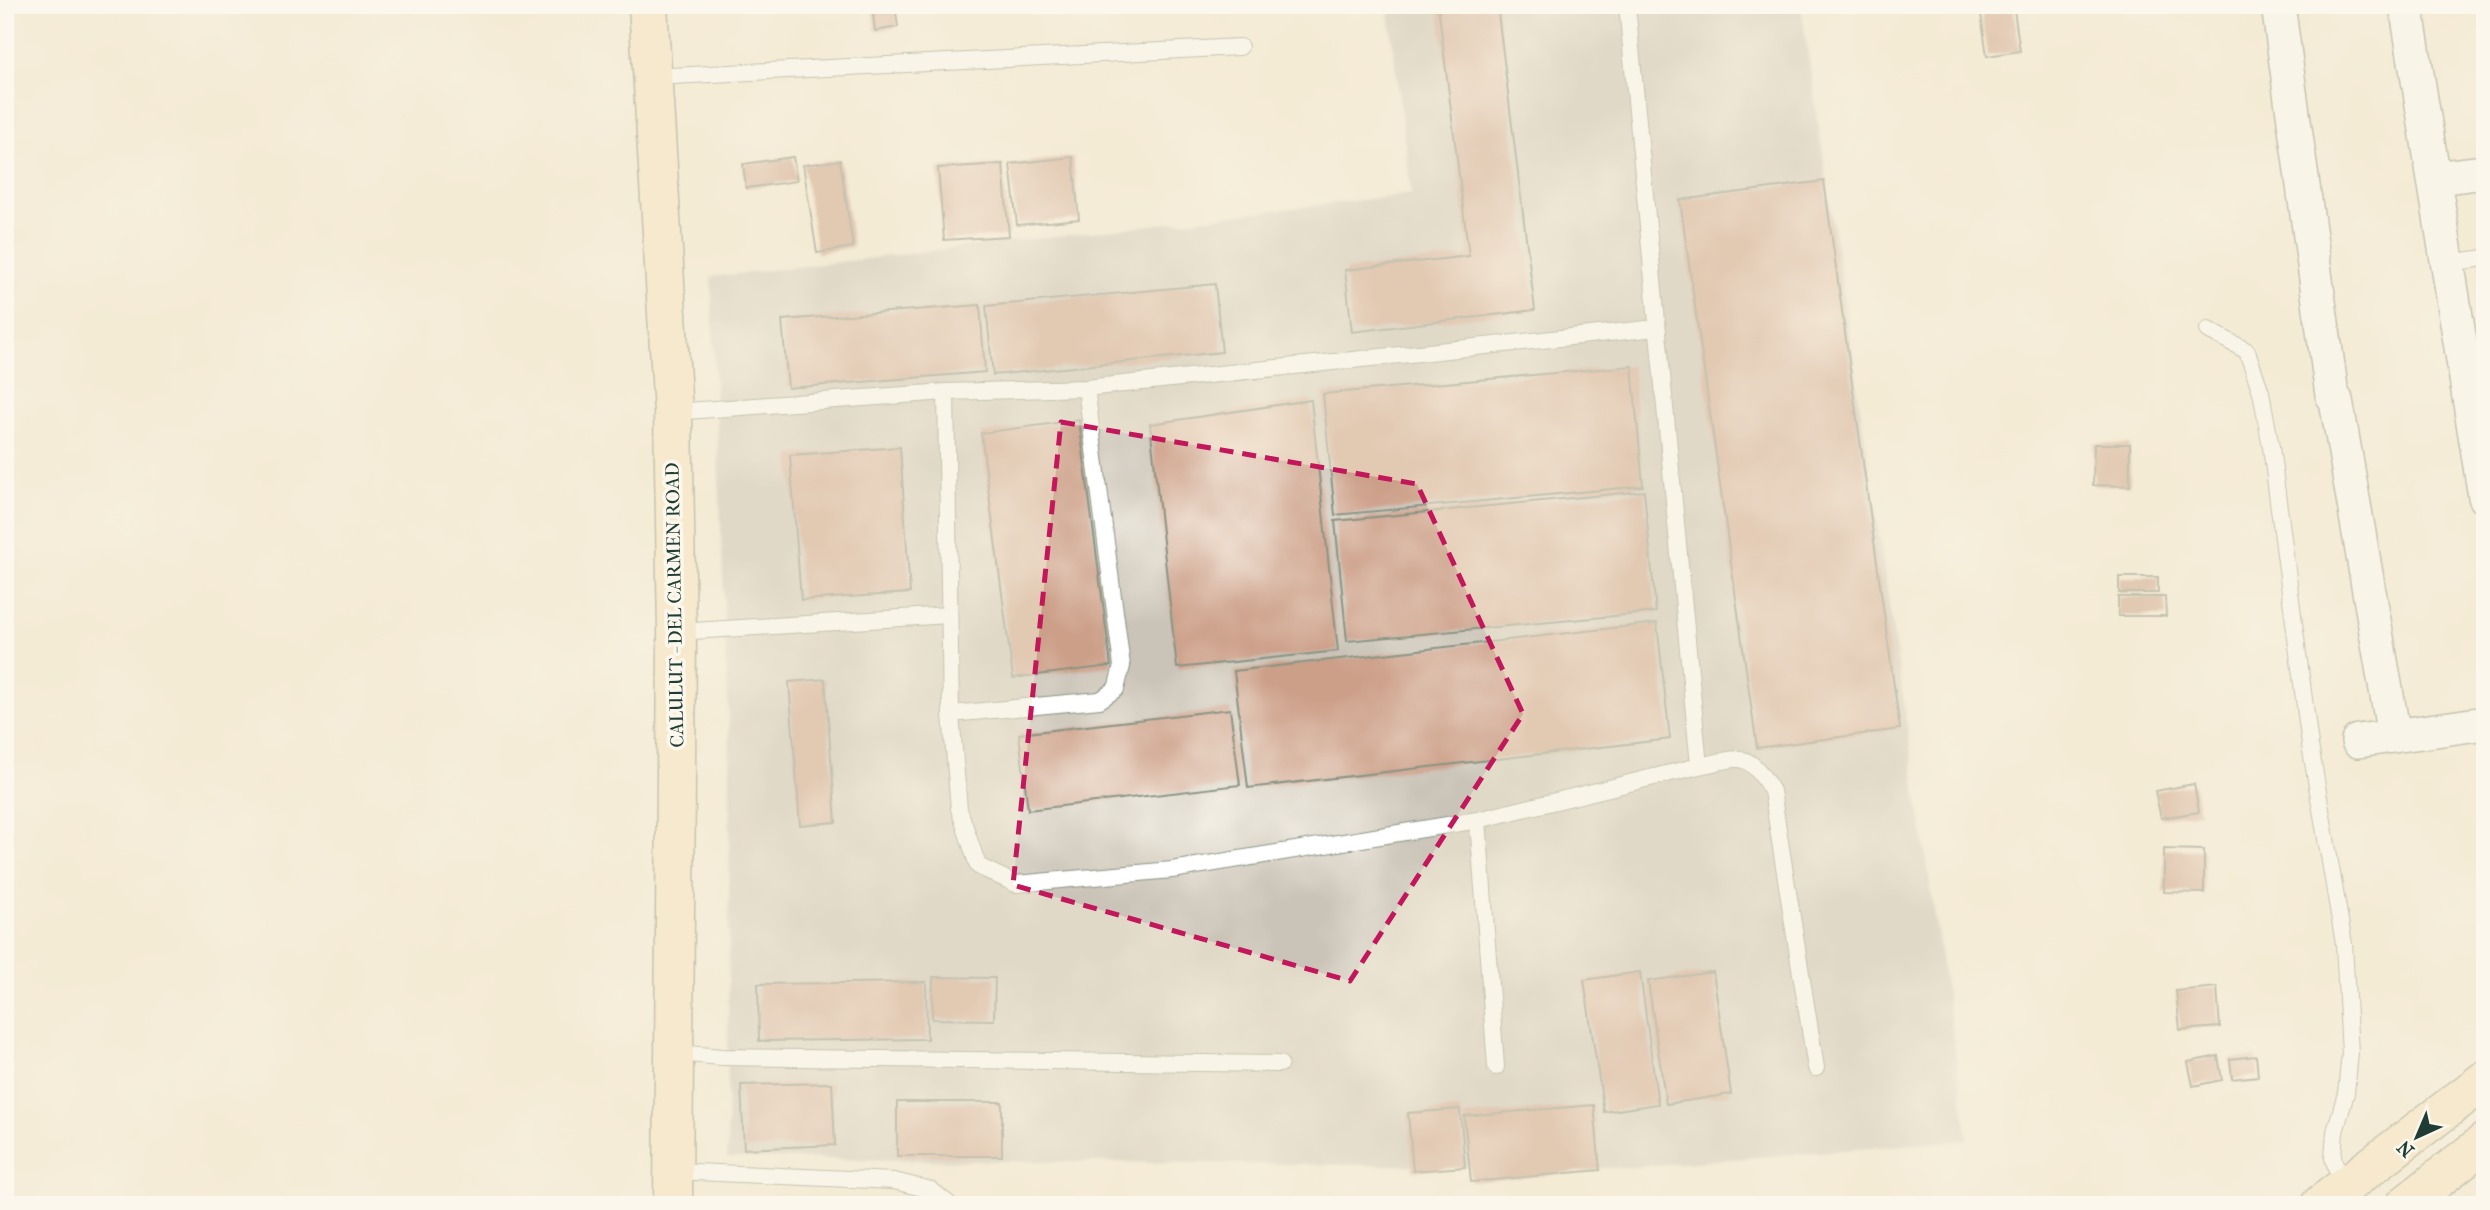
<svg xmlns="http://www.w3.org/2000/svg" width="2490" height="1210" font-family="'IM FELL French Canon',serif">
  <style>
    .industrial { fill: #cac3b8 }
    .building { fill: #cc9f88 }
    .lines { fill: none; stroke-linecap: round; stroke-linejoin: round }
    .service-casing { stroke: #8a9484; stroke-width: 18 }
    .minor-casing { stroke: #8a9484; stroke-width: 36 }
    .secondary-casing { stroke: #8a9484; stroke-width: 41 }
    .service { stroke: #fff; stroke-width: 16 }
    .minor { stroke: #fff; stroke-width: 33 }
    .secondary { stroke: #f9e7c3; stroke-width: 38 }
    .marked { fill: none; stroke: #c2185b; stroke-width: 5; stroke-dasharray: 14 9; stroke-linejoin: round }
    .labels { text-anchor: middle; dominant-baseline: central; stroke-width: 7; stroke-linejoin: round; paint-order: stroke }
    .street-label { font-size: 19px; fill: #1f3d34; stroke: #fbf7ec }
  </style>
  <rect width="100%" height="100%" fill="#fbf7ec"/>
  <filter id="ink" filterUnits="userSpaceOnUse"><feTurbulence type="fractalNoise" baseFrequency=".0143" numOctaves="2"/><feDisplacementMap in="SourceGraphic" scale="14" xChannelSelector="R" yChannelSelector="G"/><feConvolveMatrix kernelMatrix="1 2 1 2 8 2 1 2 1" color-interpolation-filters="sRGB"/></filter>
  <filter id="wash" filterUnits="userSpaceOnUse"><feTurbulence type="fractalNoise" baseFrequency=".00686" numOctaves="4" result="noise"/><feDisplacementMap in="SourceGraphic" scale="28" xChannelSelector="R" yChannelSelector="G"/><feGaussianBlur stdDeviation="1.57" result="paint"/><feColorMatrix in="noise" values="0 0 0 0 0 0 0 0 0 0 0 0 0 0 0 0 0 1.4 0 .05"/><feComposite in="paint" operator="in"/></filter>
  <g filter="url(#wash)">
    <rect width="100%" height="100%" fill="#f4ebd5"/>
    <path class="industrial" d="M1388,5H1801L1968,1140L1622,1168L727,1158L730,756L711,277L1411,194Z"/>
    <g id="blocks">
      <path class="building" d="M872,5H895L898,27L875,31Z
        M1438,5H1497L1535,310L1352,332L1345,270L1469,256Z
        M2014,10L2020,51L1987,56L1981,14Z
        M793,157L797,181L746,188L743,164Z
        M1073,157L1079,219L1017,225L1010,164Z
        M840,160L853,247L817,253L803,165Z
        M1003,164L1009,236L944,240L938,168Z
        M1824,181L1900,729L1757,748L1680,200Z
        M1215,284L1222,352L993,375L986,306Z
        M980,305L985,372L788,388L782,320Z
        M1632,366L1643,486L1335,515L1323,394Z
        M1311,400L1338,651L1177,668L1150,424Z
        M1079,420L1111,666L1013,678L981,433Z
        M2094,444H2130V486L2093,485Z
        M900,447L910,593L801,600L790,455Z
        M1644,491L1656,612L1347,641L1335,521Z
        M2119,577H2158V593H2119Z
        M2118,597H2165L2166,616H2118Z
        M1657,623L1670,739L1248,788L1234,671Z
        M825,679L836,822L800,825L789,682Z
        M1230,709L1240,785L1028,810L1019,734Z
        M2194,784L2199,812L2161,818L2155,791Z
        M2164,849L2204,850V893L2164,892Z
        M1640,972L1658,1104L1604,1112L1584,980Z
        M1713,972L1731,1094L1666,1104L1648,981Z
        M933,977L995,978L994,1020L932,1019Z
        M926,982L927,1039L759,1041L758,984Z
        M2217,987L2220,1027L2180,1030L2176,991Z
        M2218,1056L2222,1080L2193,1086L2188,1062Z
        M2256,1056L2258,1076L2232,1079L2230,1059Z
        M832,1083L835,1145L744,1149L741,1085Z
        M897,1102H1002V1156H897Z
        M1594,1105L1600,1170L1471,1182L1464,1116Z
        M1460,1109L1465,1167L1413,1171L1408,1113Z"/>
    </g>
  </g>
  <g filter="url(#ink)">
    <use href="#blocks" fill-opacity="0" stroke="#8a9484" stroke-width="2"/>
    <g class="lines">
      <defs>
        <path id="service" d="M652,77L1240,47
          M2448,263L2485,258
          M2208,330L2247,351L2261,392L2271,447L2310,745L2344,944L2350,1053L2346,1093L2335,1132L2333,1158L2342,1187
          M946,392L951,714L959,809L978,866L1016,884L1172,870L1478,820L1699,766L1627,5
          M673,412L946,392L1086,388L1656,328
          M677,632L949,615
          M951,714L1100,700L1116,689L1122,666L1086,388
          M1699,766C1743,757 1747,750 1772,791L1816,1068
          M1478,820L1496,1067
          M676,1053L722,1057L1280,1064
          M674,1171L894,1181L931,1190L950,1205"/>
        <path id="minor" d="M2278,5L2332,395L2336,400L2394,736
          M2406,5L2485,497
          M2434,178L2485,172
          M2358,741L2485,723"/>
        <path id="secondary" d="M648,5L673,412L677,632L673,1205
          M2320,1205L2485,1080
          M2405,1205L2485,1142"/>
      </defs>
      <use href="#service" class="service-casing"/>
      <use href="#minor" class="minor-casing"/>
      <use href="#secondary" class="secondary-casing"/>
      <use href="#service" class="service"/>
      <use href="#minor" class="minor"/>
      <use href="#secondary" class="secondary"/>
    </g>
  </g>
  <path d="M0 0H2490V1210H0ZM1061,422L1417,484L1523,714L1350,981L1013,885Z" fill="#f4ebd5" fill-opacity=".55" fill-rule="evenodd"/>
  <path class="marked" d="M1061,422L1417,484L1523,714L1350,981L1013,885Z"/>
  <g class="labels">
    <g class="street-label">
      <text transform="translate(675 605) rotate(-91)">CALULUT - DEL CARMEN ROAD</text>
    </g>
  </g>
  <rect width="2490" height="1210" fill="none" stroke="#fbf7ec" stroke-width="28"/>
  <g transform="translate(2417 1137) rotate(224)" stroke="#fbf7ec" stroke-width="5" paint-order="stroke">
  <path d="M0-5L12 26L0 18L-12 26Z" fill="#1f3d34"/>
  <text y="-10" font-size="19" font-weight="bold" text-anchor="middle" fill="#1f3d34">N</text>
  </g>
</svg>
